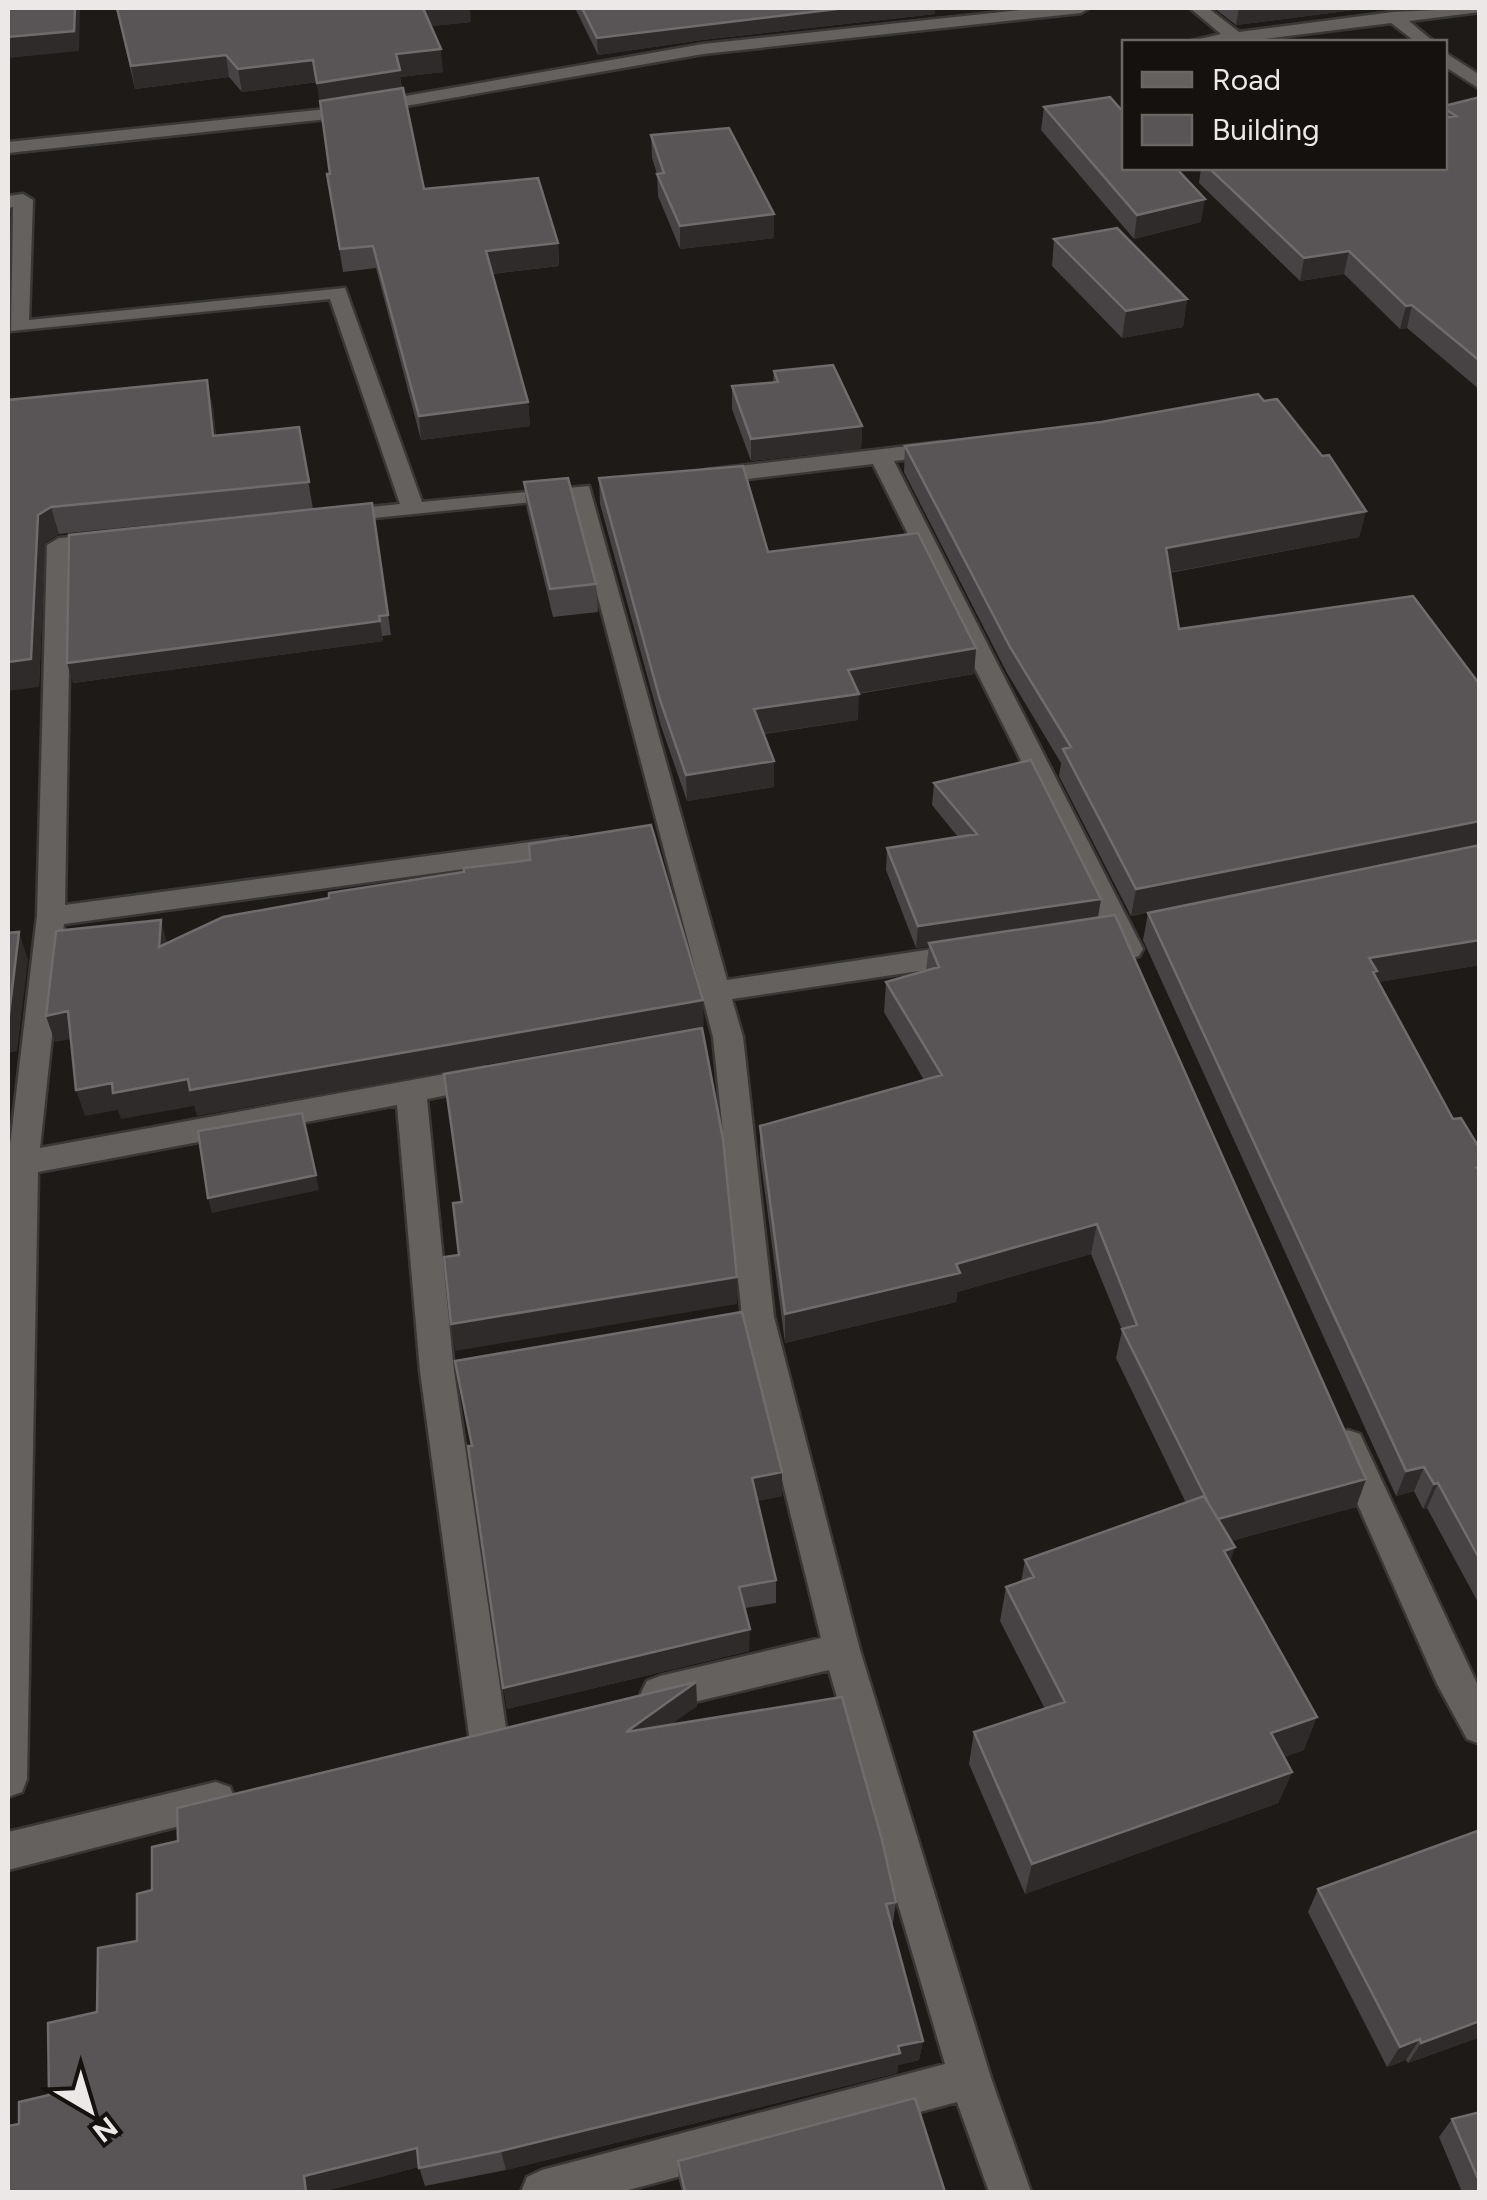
<svg xmlns="http://www.w3.org/2000/svg" width="1487" height="2200" font-family="Figtree,sans-serif">
  <style>
    .lines { fill: none; stroke-linecap: round; stroke-linejoin: round }
    .minor-casing { stroke: #3a3836; stroke-width: 5 }
    .minor { fill: #65615e; fill-rule: evenodd }
    .wall { fill: #474244 }
    .shaded-wall { fill: #2f2b2b }
    .building { fill: #595456; stroke: #706b6c; stroke-width: 2.5 }
  </style>
  <rect width="100%" height="100%" fill="#1e1a18"/>
  <g class="lines">
    <defs>
      <path id="minor" d="M1039,8H1089L1081,13L703,54L337,118L8,153V142L337,108L703,44Z
        M1190,8H1208L1239,32L1393,12L1480,8V12L1409,21L1434,42H1416L1391,23L1239,42H1187L1221,34Z
        M1444,52L1480,75V89L1444,66Z
        M23,194L33,200L29,320L345,288L422,502L589,486L727,980L966,944L980,954L966,964L732,999L743,1037L774,1317L860,1650L991,2078L1031,2192H989L957,2102L621,2192H521L527,2177L542,2170L945,2064L829,1670L660,1710L647,1705L641,1693L647,1681L660,1676L821,1638L742,1317L713,1037L572,498L324,523V513L332,511L400,504L330,299L11,331L13,207L8,208V196Z
        M942,442L953,449L950,454L894,461L1143,949L1139,956L1129,959L1115,949L873,464L705,484L694,477L705,470Z
        M107,534L115,536V546L71,551L65,905L567,837L580,846L567,855L64,924L40,1148L483,1067L494,1070L498,1078L494,1086L427,1099L454,1371L507,1735L501,1747L488,1753L475,1747L469,1735L420,1371L397,1105L38,1172L27,1779L22,1792L8,1797V1163L37,916L47,545L59,538Z
        M1348,1430L1360,1434L1480,1690V1744L1467,1739L1437,1684L1331,1444L1336,1434Z
        M216,1782L230,1787L235,1800L230,1813L8,1870V1832Z"/>
    </defs>
    <use href="#minor" class="minor-casing"/>
    <use href="#minor" class="minor"/>
  </g>
  <path class="wall" d="M116,8L471,22L431,26L443,72L400,77L402,88L424,189L558,243L559,266L492,274L528,402L530,426L421,440L376,268L343,272L327,174H330L317,82L242,92L229,77L135,89Z
    M575,8H935V14L702,40L598,55Z
    M1214,8H1354L1353,10L1236,25Z
    M1480,97V390L1407,328L1400,329L1344,274L1300,281L1199,183L1201,168H1444V106Z
    M1044,107L1201,222L1134,239L1041,130Z
    M651,135L774,214V238L680,249L658,196L657,174L652,158Z
    M1054,239L1187,299L1183,327L1122,338L1052,266Z
    M774,371L862,426L861,449L751,461L732,409V386L773,382Z
    M8,400L213,407L216,436L299,427L313,509L59,534L45,542L39,687Z
    M905,446L1366,511L1359,537L1170,573L1179,629L1480,685V965L1378,982L1453,1119L1480,1149V1606L1427,1508L1423,1509L1414,1491L1396,1496L1143,940L1148,913L1291,884L1131,916L1059,776L1061,763L1007,673L904,472Z
    M599,478L768,552L976,648L974,674L858,694V720L764,734L774,761V787L687,801L661,726L600,504Z
    M524,482L596,584L598,612L553,617L527,510Z
    M372,503L391,635L382,636L383,641L73,683Z
    M934,783L1101,899L1098,918L1366,1479L1356,1507L1231,1541L1230,1563L1304,1750L1283,1757L1292,1772L1278,1803L1025,1894L969,1764L974,1732L1045,1709L1000,1621L1006,1587L1021,1582L1025,1560L1186,1503L1116,1358L1122,1330L1091,1254L957,1292L956,1302L785,1343L760,1156V1126L924,1080L884,1012L886,982L926,971L929,946L916,948L886,870L887,848L958,837L932,805Z
    M455,1361L782,1472V1496L757,1501L776,1580V1603L745,1608L749,1651L507,1709L472,1446Z
    M696,1682L697,1706L671,1724L896,1902L893,1923L892,1924L923,2041L919,2060L898,2065L897,2073L506,2170L425,2186L419,2167L321,2192H8L19,2124L49,2095L97,2012L137,1941L152,1890L178,1841Z
    M1318,1889L1480,2037L1408,2063L1406,2060L1387,2067L1308,1912Z
    M1480,2112V2192H1462L1439,2137L1452,2119Z
    M678,2161L945,2192H682L679,2180Z"/>
  <path class="shaded-wall" d="M75,8H80L79,51L8,58V37Z
    M422,8H470L471,22L425,27Z
    M845,8H935V14L702,40L598,55L597,38Z
    M1239,8H1354L1353,10L1236,25Z
    M441,49L443,72L400,77L402,93L320,106L317,83L396,54Z
    M226,55L229,77L135,89L131,66Z
    M313,60L317,82L242,92L238,69Z
    M1205,199L1201,222L1134,239L1137,215Z
    M774,214V238L680,249V226Z
    M558,243L559,266L488,274L486,251Z
    M1349,251L1344,274L1300,281L1304,258Z
    M1187,299L1183,327L1122,338L1126,311Z
    M1412,305L1407,328L1400,329L1406,306Z
    M207,380L213,407L218,463L213,436Z
    M528,402L530,426L421,440L419,416Z
    M862,426L861,449L751,461V439Z
    M51,507L59,534L45,542L39,687L8,691V662L38,515Z
    M1366,511L1359,537L1161,574L1166,548Z
    M380,621L383,641L73,683L67,663Z
    M976,648L974,674L847,695L848,670Z
    M859,694L858,720L754,735V709Z
    M774,761V787L687,801L686,775Z
    M1480,821V846L1131,916L1136,889Z
    M8,863L9,867L8,961Z
    M1101,899L1097,921L929,943V946L916,948L918,926Z
    M161,920L168,947H159Z
    M19,932L28,960L17,1051L8,1053V1023Z
    M1480,940V965L1374,983L1369,958Z
    M703,1000L704,1026L197,1116L194,1106L121,1119L118,1110L85,1116L76,1090L112,1083L188,1079Z
    M68,1011L77,1038L55,1042L46,1016Z
    M316,1175L319,1190L212,1213L208,1198Z
    M1097,1224L1091,1254L957,1292L956,1302L785,1343V1314Z
    M737,1277V1304L455,1351L451,1324Z
    M1424,1467L1414,1491L1396,1496L1406,1471Z
    M782,1472V1496L752,1502V1478Z
    M1366,1479L1356,1507L1208,1547L1216,1519Z
    M1438,1483L1427,1508L1423,1509L1434,1484Z
    M1235,1547L1224,1582V1551Z
    M750,1629L749,1651L507,1709L503,1688Z
    M696,1682L697,1706L629,1755L626,1732Z
    M1317,1717L1304,1750L1258,1766L1271,1733Z
    M1292,1772L1278,1803L1025,1894L1032,1864Z
    M1480,2021V2037L1408,2063L1421,2043Z
    M1420,2039L1406,2060L1387,2067L1400,2047Z
    M923,2041L919,2060L898,2065L897,2073L506,2170L501,2151Z
    M417,2148L423,2166L321,2192H306L304,2176Z"/>
  <path class="building" d="M8,8H75L74,31L8,37Z
    M117,8H423L441,49L396,54L400,70L317,83L313,60L238,69L226,55L131,66Z
    M582,8H845L597,38Z
    M403,88L424,189L538,178L558,243L486,251L528,402L419,416L373,246L340,249L327,174H330L320,101Z
    M1110,97L1124,113V168H1176L1205,199L1137,215L1044,107Z
    M1480,97V361L1412,305L1406,306L1349,251L1304,258L1209,168H1444V118L1456,116L1444,108V106Z
    M729,128L774,214L680,226L657,174L664,173L651,135Z
    M1117,228L1187,299L1126,311L1054,239Z
    M833,365L862,426L751,439L732,386L778,382L774,371Z
    M207,380L213,436L299,427L309,482L51,507L38,515L31,659L8,662V400Z
    M1258,394L1264,401L1277,399L1322,456L1329,455L1366,511L1166,548L1179,629L1413,596L1480,685V821L1136,889L1063,749L1071,747L1010,647L905,446L1101,422Z
    M743,466L768,552L918,533L976,648L848,670L859,694L754,709L774,761L686,775L660,700L599,478Z
    M568,478L596,584L550,589L524,482Z
    M372,503L388,615L379,616L380,621L67,663L69,535Z
    M1031,760L1101,899L918,926L887,848L977,834L934,783Z
    M651,825L703,1000L190,1090L188,1079L113,1093L112,1083L76,1090L68,1011L46,1016L56,931L161,920L159,947L223,917L329,898V893L464,872V868L530,860L529,844Z
    M1480,845V940L1369,958L1377,971L1373,972L1453,1119L1461,1118L1480,1149V1168H1477L1480,1171V1560L1438,1483L1434,1484L1424,1467L1406,1471L1148,913Z
    M1115,915L1366,1479L1218,1519L1210,1506L1122,1329L1137,1325L1097,1224L956,1264L960,1273L785,1314L760,1126L942,1075L886,982L939,967L929,943Z
    M19,932L8,1023V933Z
    M702,1028L723,1139L737,1277L451,1324L444,1257L459,1255L453,1203L462,1202L444,1074Z
    M302,1113L316,1175L208,1198L198,1131Z
    M742,1312L782,1472L752,1478L776,1580L739,1587L750,1629L503,1688L468,1446H472L455,1361Z
    M1204,1496L1235,1547L1224,1551L1317,1717L1271,1733L1292,1772L1032,1864L974,1732L1065,1702L1006,1587L1034,1577L1025,1560Z
    M696,1682L626,1732L842,1697L882,1840L896,1902L886,1904L923,2041L898,2046L900,2053L501,2151L419,2168L417,2148L304,2176L306,2192H8V2126L19,2124V2102L49,2095L48,2023L97,2012L98,1948L137,1941V1894L152,1890V1847L178,1841L177,1808Z
    M1480,1830V2021L1421,2043L1420,2039L1400,2047L1318,1889Z
    M915,2098L945,2192H685L678,2161Z
    M1480,2112V2183L1452,2119Z"/>
  <rect width="1487" height="2200" fill="none" stroke="#ebe8e7" stroke-width="20"/>
  <rect x="1122" y="40" width="325" height="130" fill="#15110f" stroke="#6b6765" stroke-width="2.5"/>
  <rect x="1142" y="72" width="50" height="15" fill="#65615e" stroke="#6b6765" stroke-width="2.5"/>
  <text x="1212" y="90" font-size="30" fill="#ebe8e7">Road</text>
  <rect x="1142" y="115" width="50" height="30" fill="#595456" stroke="#6b6765" stroke-width="2.5"/>
  <text x="1212" y="140" font-size="30" fill="#ebe8e7">Building</text>
  <g transform="translate(90 2110) rotate(142)" stroke="#15110f" stroke-width="8" paint-order="stroke">
  <path d="M0-8L18 38L0 25L-18 38Z" fill="#ebe8e7"/>
  <text y="-15" font-size="28" font-weight="bold" text-anchor="middle" fill="#ebe8e7">N</text>
  </g>
</svg>
